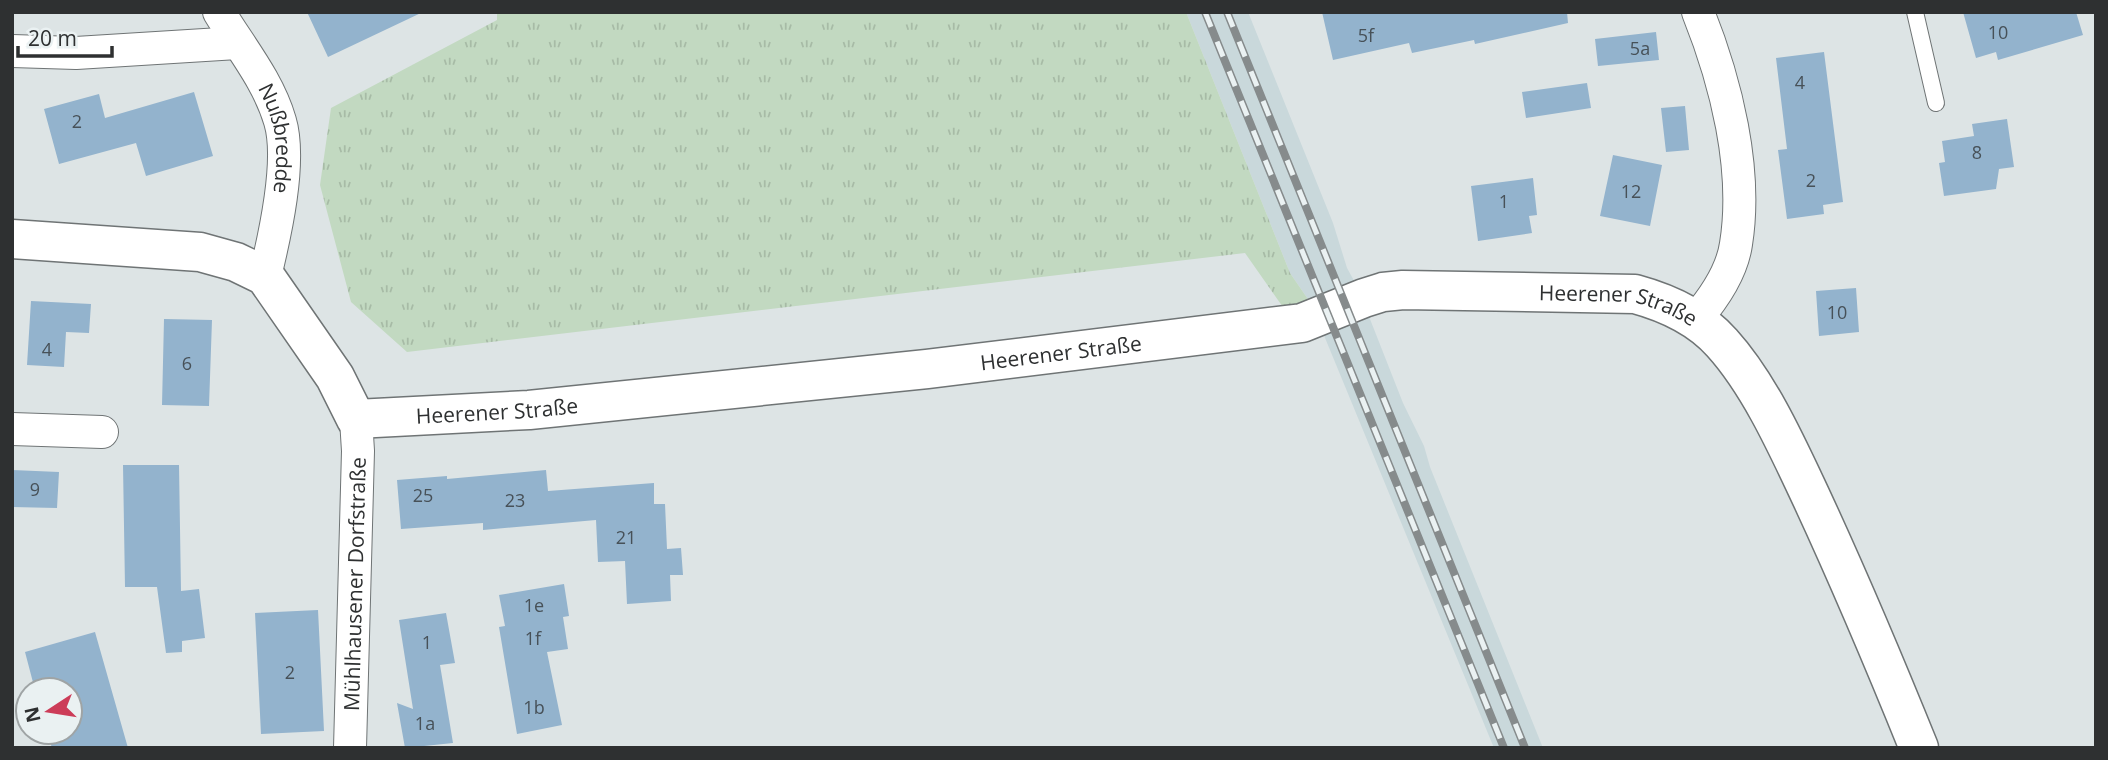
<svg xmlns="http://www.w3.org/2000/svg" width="2108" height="760" font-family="'Open Sans',sans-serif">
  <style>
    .built { fill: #c9d8db }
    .grass { fill: url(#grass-tufts) }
    .building { fill: #93b3cd }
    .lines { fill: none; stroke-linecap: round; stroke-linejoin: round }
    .service-casing { stroke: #6f7475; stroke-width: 18 }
    .minor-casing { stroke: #6f7475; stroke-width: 34 }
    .tertiary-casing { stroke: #6f7475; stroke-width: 41 }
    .service { stroke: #fff; stroke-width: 16 }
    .minor { stroke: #fff; stroke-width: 32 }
    .tertiary { stroke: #fff; stroke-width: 38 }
    .rail-casing { stroke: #868b8c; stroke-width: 8 }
    .rail { stroke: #eaf1f2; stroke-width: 5; stroke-dasharray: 16; stroke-linecap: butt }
    .labels { text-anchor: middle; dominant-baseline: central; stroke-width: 5; stroke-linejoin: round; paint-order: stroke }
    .number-label { font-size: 18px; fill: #475158 }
    .street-label { font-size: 21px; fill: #2e3031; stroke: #eaf1f2 }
  </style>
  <defs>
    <pattern id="grass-tufts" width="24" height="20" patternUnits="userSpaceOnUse" patternTransform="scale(1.75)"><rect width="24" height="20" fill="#c2d9c1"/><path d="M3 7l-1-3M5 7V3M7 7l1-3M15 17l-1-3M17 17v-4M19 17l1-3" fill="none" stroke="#a7bba6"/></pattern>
  </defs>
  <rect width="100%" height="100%" fill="#dde4e5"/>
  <path class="built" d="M1186,12H1248L1333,223L1347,268L1357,286L1312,305L1290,273Z
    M1368,314L1403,403L1424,446L1430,467L1543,748H1494L1323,333Z"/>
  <path class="grass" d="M497,12H1186L1290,273L1312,305L1285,310L1245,253L407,352L351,302L320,185L331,108L497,20Z"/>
  <path class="building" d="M307,12H423L328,57Z
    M1322,12H1567L1568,23L1475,44L1474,40L1412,53L1409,43L1333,60Z
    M1963,12H2076L2083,35L1998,60L1996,52L1976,58Z
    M1656,32L1659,60L1598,66L1595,39Z
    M1824,52L1843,202L1823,205L1824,214L1787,219L1778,150L1787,149L1776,58Z
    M1587,83L1591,108L1526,118L1522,92Z
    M194,92L213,156L146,176L136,143L59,164L44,109L99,94L105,118Z
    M1685,106L1689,150L1666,152L1661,108Z
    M2007,119L2014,167L1999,169L1996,189L1944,196L1939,163L1945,162L1942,141L1974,136L1972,124Z
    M1613,155L1662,165L1650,226L1600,216Z
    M1533,178L1537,215L1529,216L1532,233L1478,241L1471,186Z
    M1856,288L1859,332L1819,336L1816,291Z
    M31,301L91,304L89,333L66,332L64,367L27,365Z
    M164,319L212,320L209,406L162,405Z
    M123,465H179L181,591L199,589L205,638L182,641V652L166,653L157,587H125Z
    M12,470L59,472L57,508L12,507Z
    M546,470L548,491L654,483V504H665L667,549L681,548L683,575H670L671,601L627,604L625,561L598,562L596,520L483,530V523L401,529L397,480L447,476V479Z
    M564,584L569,616L563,617L568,649L547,652L562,725L517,734L499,627L505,626L499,595Z
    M318,610L324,731L261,734L255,613Z
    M446,613L455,663L440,665L453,743L405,748L397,703L413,709L399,620Z
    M95,632L128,748H52L47,732H70V690H35L25,652Z"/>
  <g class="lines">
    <defs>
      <path id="service" d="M1915,12L1936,103"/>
      <g id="minor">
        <path id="s1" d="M219,12C240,47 268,80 280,121C292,161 275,235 265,276"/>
        <path d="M12,51L76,53L237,43"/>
        <path d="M1696,319C1714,298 1732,272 1736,244C1748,169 1726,82 1698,12"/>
        <path d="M12,429L102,432"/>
        <path id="s2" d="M350,748L358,451L356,419"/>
      </g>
      <g id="tertiary">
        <path id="s3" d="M12,239L200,252L236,262L265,276L335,377L356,419L529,410L927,369L1302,323L1364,298L1383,292L1403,290L1635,294C1668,303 1699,317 1722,343C1760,385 1788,448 1812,499C1850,581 1885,664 1919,748"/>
      </g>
    </defs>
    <use href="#service" class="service-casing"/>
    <use href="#minor" class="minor-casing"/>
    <use href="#tertiary" class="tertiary-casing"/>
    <use href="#service" class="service"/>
    <use href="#minor" class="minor"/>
    <use href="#tertiary" class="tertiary"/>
    <defs>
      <path id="rail" d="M1205,12L1504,748
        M1227,12L1525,748"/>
    </defs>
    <use href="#rail" class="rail-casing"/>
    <use href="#rail" class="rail"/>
  </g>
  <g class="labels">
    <g class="number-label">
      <text x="1998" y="32">10</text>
      <text x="1366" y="35">5f</text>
      <text x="1640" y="48">5a</text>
      <text x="1800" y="82">4</text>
      <text x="77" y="121">2</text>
      <text x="1977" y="152">8</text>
      <text x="1811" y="180">2</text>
      <text x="1631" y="191">12</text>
      <text x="1504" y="201">1</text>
      <text x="1837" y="312">10</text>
      <text x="47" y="349">4</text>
      <text x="187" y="363">6</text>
      <text x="35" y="489">9</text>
      <text x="423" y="495">25</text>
      <text x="515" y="500">23</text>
      <text x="626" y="537">21</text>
      <text x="534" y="605">1e</text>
      <text x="533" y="638">1f</text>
      <text x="427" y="642">1</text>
      <text x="290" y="672">2</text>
      <text x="534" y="707">1b</text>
      <text x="425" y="723">1a</text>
    </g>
    <g class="street-label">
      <text stroke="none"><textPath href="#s1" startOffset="142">Nußbredde</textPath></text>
      <text stroke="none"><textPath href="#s3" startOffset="1703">Heerener Straße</textPath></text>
      <text stroke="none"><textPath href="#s3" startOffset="1136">Heerener Straße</textPath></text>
      <text stroke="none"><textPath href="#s3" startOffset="569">Heerener Straße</textPath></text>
      <text stroke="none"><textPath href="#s2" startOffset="164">Mühlhausener Dorfstraße</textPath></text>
    </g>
  </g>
  <rect width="2108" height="760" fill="none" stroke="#2e3031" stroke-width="28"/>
  <g transform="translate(49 711) rotate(258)"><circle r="33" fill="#eaf1f2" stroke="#9fa4a5" stroke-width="2"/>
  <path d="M0-5L12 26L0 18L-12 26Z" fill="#cc3c58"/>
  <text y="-10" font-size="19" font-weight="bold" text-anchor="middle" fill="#2e3031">N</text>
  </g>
  <path d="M18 46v10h94v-10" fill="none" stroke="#2e3031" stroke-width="3.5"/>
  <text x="28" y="46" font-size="21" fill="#2e3031" stroke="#eaf1f2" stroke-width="5" paint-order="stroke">20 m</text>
</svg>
